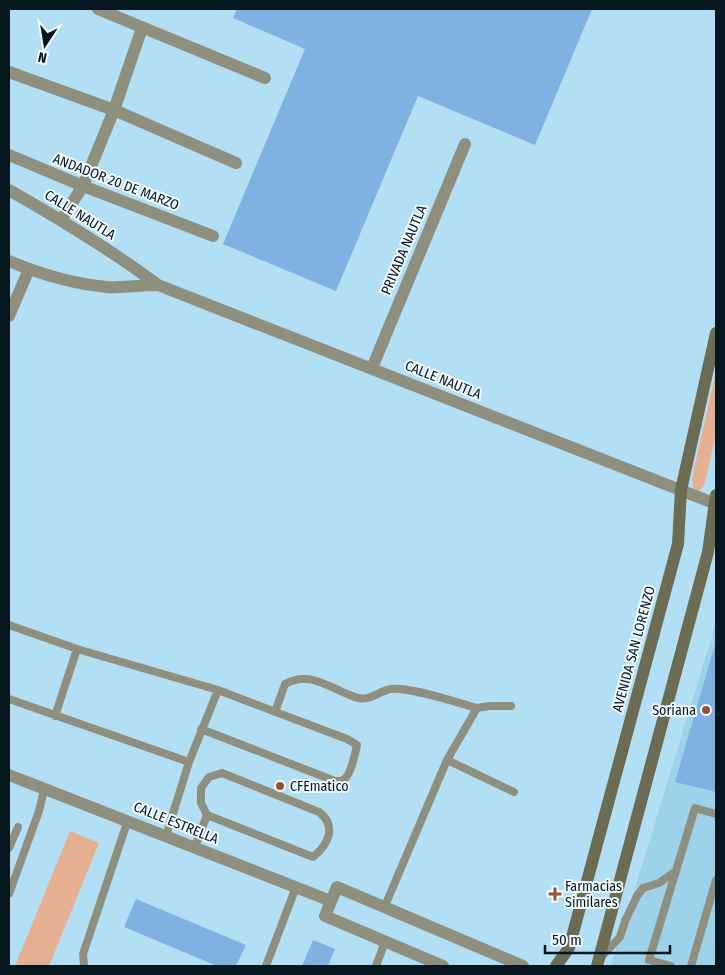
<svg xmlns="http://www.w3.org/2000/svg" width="725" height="975" font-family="'Fira Sans Condensed',sans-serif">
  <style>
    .built { fill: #9ed1ea }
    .green { fill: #e6af92 }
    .building { fill: #81b1e1 }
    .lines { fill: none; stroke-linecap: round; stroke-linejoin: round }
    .service { stroke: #8e8f7e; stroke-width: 8 }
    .minor { stroke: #8e8f7e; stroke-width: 12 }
    .secondary { stroke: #6c6c54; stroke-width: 12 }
    .poi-dot { fill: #9a542b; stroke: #f1fafe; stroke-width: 2 }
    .labels { text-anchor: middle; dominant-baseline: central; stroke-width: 4; stroke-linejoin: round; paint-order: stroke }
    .street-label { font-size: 14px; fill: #06161e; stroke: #f1fafe }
    .poi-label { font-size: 14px; fill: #06161e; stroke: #f1fafe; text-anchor: start }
  </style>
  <rect width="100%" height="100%" fill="#b3dff4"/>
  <path class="built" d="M716,623V966H611L620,937Z"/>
  <path class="green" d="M716,371V435L704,486L699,491L694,489L692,480L694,469Z
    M70,831L99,843L49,966H15Z"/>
  <path class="building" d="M237,9H592L535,145L418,96L336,291L223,244L305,49L233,18Z
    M716,641V792L675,782Z
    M136,899L246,945L236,966H217L124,927Z
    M313,940L335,949L328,966H302Z"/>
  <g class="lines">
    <path class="service" d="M9,625L77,649L218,690L347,739L357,745C355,754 351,776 343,780C341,781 337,781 335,781L201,729
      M9,699L189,762
      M275,712L285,684C311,669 333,691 358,698C370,701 379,691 391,689C408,686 458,703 477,708
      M55,716L77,649
      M447,760L514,792
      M222,773L319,812C337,826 329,844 313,857L207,815L201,803V788L209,777Z
      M166,836L189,762L218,690
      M195,847L207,815
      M9,848L18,827
      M9,894L39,811L44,790
      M384,908L447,760L477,708L489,706H511
      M601,957L620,937L625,921L637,896L643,888L659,883L676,871
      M84,966L83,954L128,820
      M266,966L296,887
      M376,966L385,942
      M671,966L649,960L695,808L716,814
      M691,966L716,880"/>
    <path class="minor" d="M98,9L265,78
      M9,72L114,110L236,163
      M9,155L83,186L213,236
      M9,190C60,219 111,250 158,285L716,504
      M61,220L83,186L114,110L142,28
      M9,261C40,274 74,284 107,287C124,288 142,285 158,285
      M9,316L29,269
      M372,368L465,144
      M9,775L331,901
      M443,966L325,916L337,887L523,966"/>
    <path class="secondary" d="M556,966L569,948L678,544L681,490L716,333
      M597,966L708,552L716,495"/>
  </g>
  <g class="poi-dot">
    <circle cx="706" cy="710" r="5"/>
    <circle cx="280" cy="786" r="5"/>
    <path d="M552.5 886.5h5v5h5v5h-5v5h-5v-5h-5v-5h5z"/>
  </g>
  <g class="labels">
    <g class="street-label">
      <text transform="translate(116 182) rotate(21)">ANDADOR 20 DE MARZO</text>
      <text transform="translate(80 215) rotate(32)">CALLE NAUTLA</text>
      <text transform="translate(404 250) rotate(-67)">PRIVADA NAUTLA</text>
      <text transform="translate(443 380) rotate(22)">CALLE NAUTLA</text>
      <text transform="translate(634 649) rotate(-75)">AVENIDA SAN LORENZO</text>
      <text transform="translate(176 823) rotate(22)">CALLE ESTRELLA</text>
    </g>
    <g class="poi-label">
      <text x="696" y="710" text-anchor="end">Soriana</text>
      <text x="290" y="786">CFEmatico</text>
      <text x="565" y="886">Farmacias<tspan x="565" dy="16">Similares</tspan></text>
    </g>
  </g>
  <rect width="725" height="975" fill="none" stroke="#06161e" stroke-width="20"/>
  <g transform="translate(45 45) rotate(192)" stroke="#f1fafe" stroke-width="4" paint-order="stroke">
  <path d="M0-4L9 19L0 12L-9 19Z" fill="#06161e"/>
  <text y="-8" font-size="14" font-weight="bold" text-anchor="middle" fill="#06161e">N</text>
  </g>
  <path d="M545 945v8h125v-8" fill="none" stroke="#06161e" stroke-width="2.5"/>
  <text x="552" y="945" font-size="15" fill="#06161e" stroke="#f1fafe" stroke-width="4" paint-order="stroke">50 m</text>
</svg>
